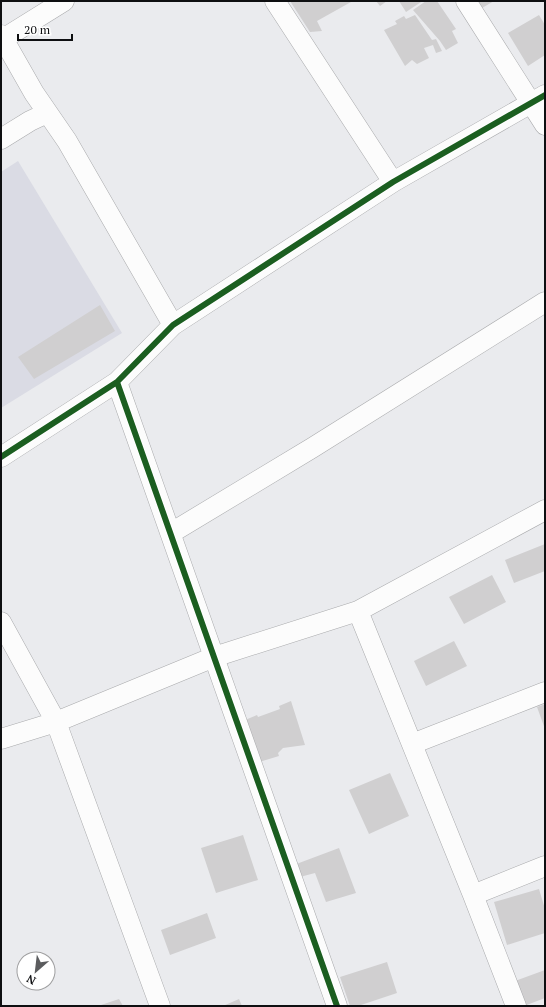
<svg xmlns="http://www.w3.org/2000/svg" width="546" height="1007" font-family="'PT Serif',serif">
  <style>
    .built { fill: #dadbe4 }
    .building { fill: #d0cfd0 }
    .lines { fill: none; stroke-linecap: round; stroke-linejoin: round }
    .minor-casing { stroke: #a9aaac; stroke-width: 21 }
    .minor { stroke: #fcfcfc; stroke-width: 20 }
    .cycleway-casing { stroke: #fff; stroke-width: 8 }
    .cycleway { stroke: #1b5e20; stroke-width: 6 }
  </style>
  <rect width="100%" height="100%" fill="#eaebee"/>
  <path class="built" d="M18,161L122,333L1,408V172Z"/>
  <path class="building" d="M290,1H350L351,2L317,21L322,31L310,32Z
    M376,1H387L380,6Z
    M399,1H421V2L406,12Z
    M426,1H437L456,29L452,31L458,43L446,50L440,41L413,10Z
    M477,1H494L482,8Z
    M415,15L432,40L436,39L442,51L436,53L433,45L424,48L429,58L417,64L412,60L405,66L384,30L397,24L395,21L404,16L406,19Z
    M539,15L545,25V55L528,66L508,33Z
    M100,305L115,331L34,379L18,357Z
    M545,544V571L514,583L505,560Z
    M492,575L506,602L464,624L449,597Z
    M454,641L467,666L426,686L414,661Z
    M291,701L305,745L283,748L278,753L279,756L256,763L245,720L257,715L258,717L280,709L279,706Z
    M545,704V729L537,707Z
    M390,773L409,816L369,834L349,790Z
    M243,835L258,880L216,893L201,848Z
    M339,848L356,893L326,902L315,873L296,878L291,866Z
    M539,889L545,909V933L507,945L494,902Z
    M207,913L216,938L170,955L161,930Z
    M387,962L397,993L358,1006H350L340,977Z
    M545,970V998L524,1006L515,981Z
    M119,999L123,1006H98Z
    M239,999L242,1006H223Z"/>
  <g class="lines">
    <defs>
      <path id="minor" d="M275,1L393,182
        M466,1L545,125
        M1,35L34,93L67,141L173,325
        M3,39L64,1
        M1,139L30,121L47,113
        M117,382L337,1006
        M1,457L117,382L173,325L393,182L545,95
        M171,533L312,448L545,302
        M358,611L473,895L516,1006
        M1,622L56,722L160,1006
        M1,739L56,722L214,657L358,611L545,510
        M412,744L545,692
        M473,895L545,866"/>
    </defs>
    <use href="#minor" class="minor-casing"/>
    <use href="#minor" class="minor"/>
    <defs>
      <path id="cycleway" d="M117,382L337,1006
        M1,457L117,382L173,325L393,182L545,95"/>
    </defs>
    <use href="#cycleway" class="cycleway-casing"/>
    <use href="#cycleway" class="cycleway"/>
  </g>
  <rect width="546" height="1007" fill="none" stroke="#0e0f11" stroke-width="4"/>
  <g transform="translate(36 971) rotate(208)"><circle r="19" fill="#ffffff" stroke="#9f9fa0"/>
  <path d="M0-3L7 15L0 10L-7 15Z" fill="#5b5c5e"/>
  <text y="-6" font-size="11" font-weight="bold" text-anchor="middle" fill="#0e0f11">N</text>
  </g>
  <path d="M18 34v6h54v-6" fill="none" stroke="#0e0f11" stroke-width="2"/>
  <text x="24" y="34" font-size="12" fill="#0e0f11" stroke="#ffffff" stroke-width="3" paint-order="stroke">20 m</text>
</svg>
